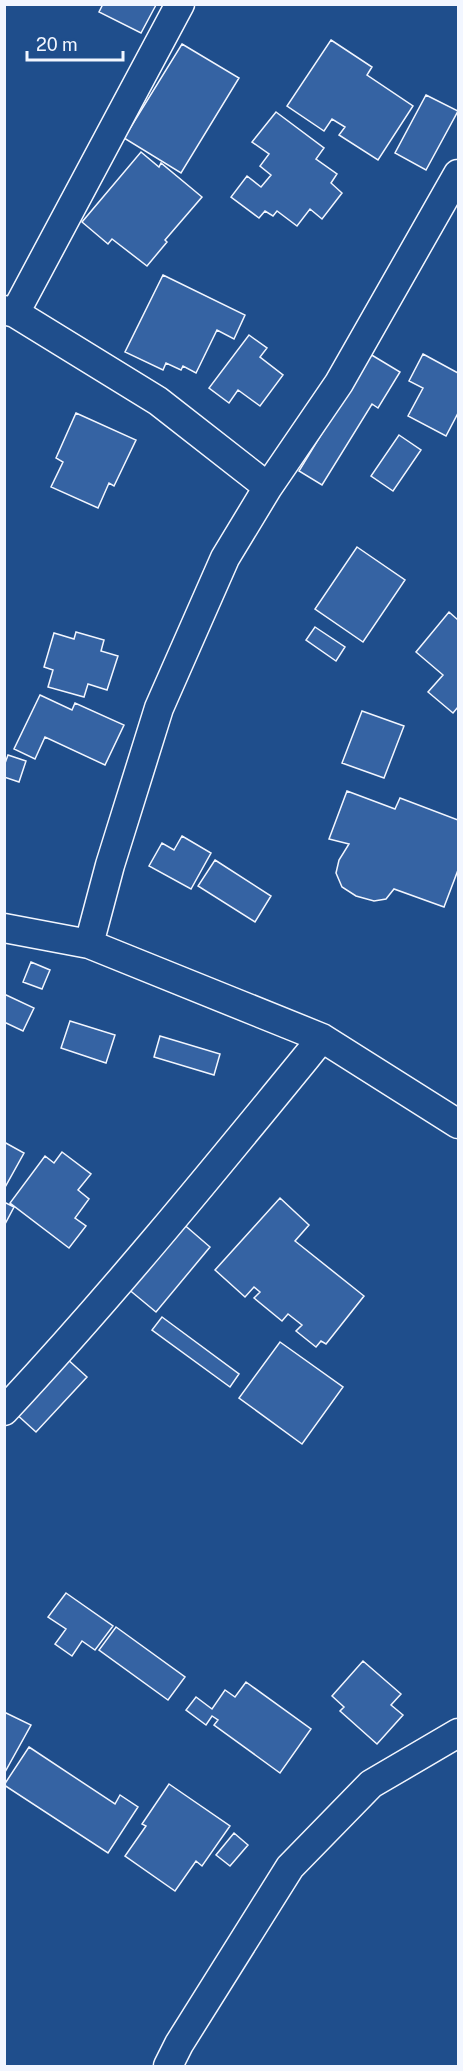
<svg xmlns="http://www.w3.org/2000/svg" width="463" height="2071" font-family="'Public Sans',sans-serif">
  <style>
    .building { fill: #3563a3; stroke: #f2f6ff; stroke-width: 1.5 }
    .lines { fill: none; stroke-linecap: round; stroke-linejoin: round }
    .street-casing { stroke: #f2f6ff; stroke-width: 31 }
    .street { stroke: #1f4e8c; stroke-width: 28 }
  </style>
  <rect width="100%" height="100%" fill="#1f4e8c"/>
  <path class="building" d="M103,4H155L156,5L141,33L99,12Z
    M331,40L372,67L367,75L413,106L378,160L339,135L345,127L332,119L324,131L287,106Z
    M182,44L239,78L181,173L124,138Z
    M426,95L458,111L426,170L395,153Z
    M276,112L324,148L316,159L337,174L331,183L342,193L322,219L310,209L297,226L277,211L273,216L265,211L259,218L231,197L247,176L261,187L271,175L260,166L269,154L252,142Z
    M141,152L159,167L161,163L202,197L165,240L167,242L147,266L112,239L108,244L82,222Z
    M163,275L245,315L234,339L217,330L196,373L183,366L181,370L166,363L163,370L125,352Z
    M249,335L267,348L260,357L283,375L260,406L238,390L229,403L209,388Z
    M370,354L400,372L378,408L372,404L322,485L299,471Z
    M423,354L458,373V413L446,436L408,416L423,388L409,381Z
    M76,413L136,440L114,486L109,483L98,508L51,487L63,462L56,458Z
    M399,435L421,450L393,491L371,476Z
    M357,547L405,580L363,642L315,609Z
    M449,612L458,620V707L453,713L428,692L443,675L416,652Z
    M315,627L345,647L336,661L306,640Z
    M76,632L104,640L101,651L118,656L107,690L88,684L84,697L48,687L53,670L44,667L54,633L74,639Z
    M40,695L72,710L75,703L124,725L105,765L45,737L35,759L14,749Z
    M362,711L404,726L384,778L342,763Z
    M8,755L26,761L19,782L4,777V766Z
    M347,791L395,809L400,798L458,820V870L444,907L394,889L386,899L374,901L356,896L342,887L336,873L339,860L349,844L329,839Z
    M182,836L211,853L191,889L149,866L162,843L174,850Z
    M215,860L271,896L255,922L198,886Z
    M31,962L50,970L42,989L23,982Z
    M4,994L34,1008L23,1031L4,1022Z
    M70,1021L115,1035L106,1063L61,1048Z
    M160,1036L220,1054L214,1075L154,1057Z
    M4,1142L24,1153L4,1189Z
    M62,1152L91,1174L78,1190L89,1199L75,1218L86,1226L69,1248L10,1203L45,1156L54,1163Z
    M280,1198L309,1225L295,1241L364,1296L326,1344L321,1341L316,1347L296,1331L302,1325L288,1314L282,1321L254,1298L260,1292L254,1287L245,1297L215,1270Z
    M4,1202L14,1207L4,1226Z
    M181,1222L210,1247L156,1312L127,1288Z
    M162,1317L239,1374L230,1387L152,1330Z
    M280,1342L343,1387L302,1444L239,1398Z
    M65,1357L87,1377L36,1432L14,1412Z
    M66,1593L113,1626L95,1650L82,1641L72,1656L55,1644L66,1629L48,1617Z
    M116,1627L185,1677L168,1700L99,1650Z
    M363,1661L401,1694L391,1705L403,1715L377,1744L340,1711L344,1707L332,1696Z
    M246,1682L311,1729L280,1773L214,1725L218,1720L212,1716L206,1725L186,1710L196,1697L212,1709L225,1690L235,1697Z
    M4,1712L31,1725L5,1772H4Z
    M29,1747L115,1804L120,1795L138,1807L108,1853L4,1785Z
    M169,1784L230,1826L202,1866L196,1861L175,1891L125,1856L146,1826L142,1824Z
    M234,1833L248,1845L230,1866L216,1855Z"/>
  <g class="lines">
    <defs>
      <path id="street" d="M4,310L15,313L158,401L268,487
        M15,313L180,4
        M4,928L89,944L322,1038L458,1124
        M89,944L110,865L159,708L225,558L268,487L339,383L458,174
        M4,1411C116,1291 219,1164 322,1038
        M168,2066L179,2044L290,1867L371,1784L458,1733"/>
    </defs>
    <use href="#street" class="street-casing"/>
    <use href="#street" class="street"/>
  </g>
  <rect width="463" height="2071" fill="none" stroke="#f2f6ff" stroke-width="12"/>
  <path d="M27 51v9h96v-9" fill="none" stroke="#f2f6ff" stroke-width="3"/>
  <text x="36" y="51" font-size="18" fill="#f2f6ff" stroke="#1f4e8c" stroke-width="4.5" paint-order="stroke">20 m</text>
</svg>
